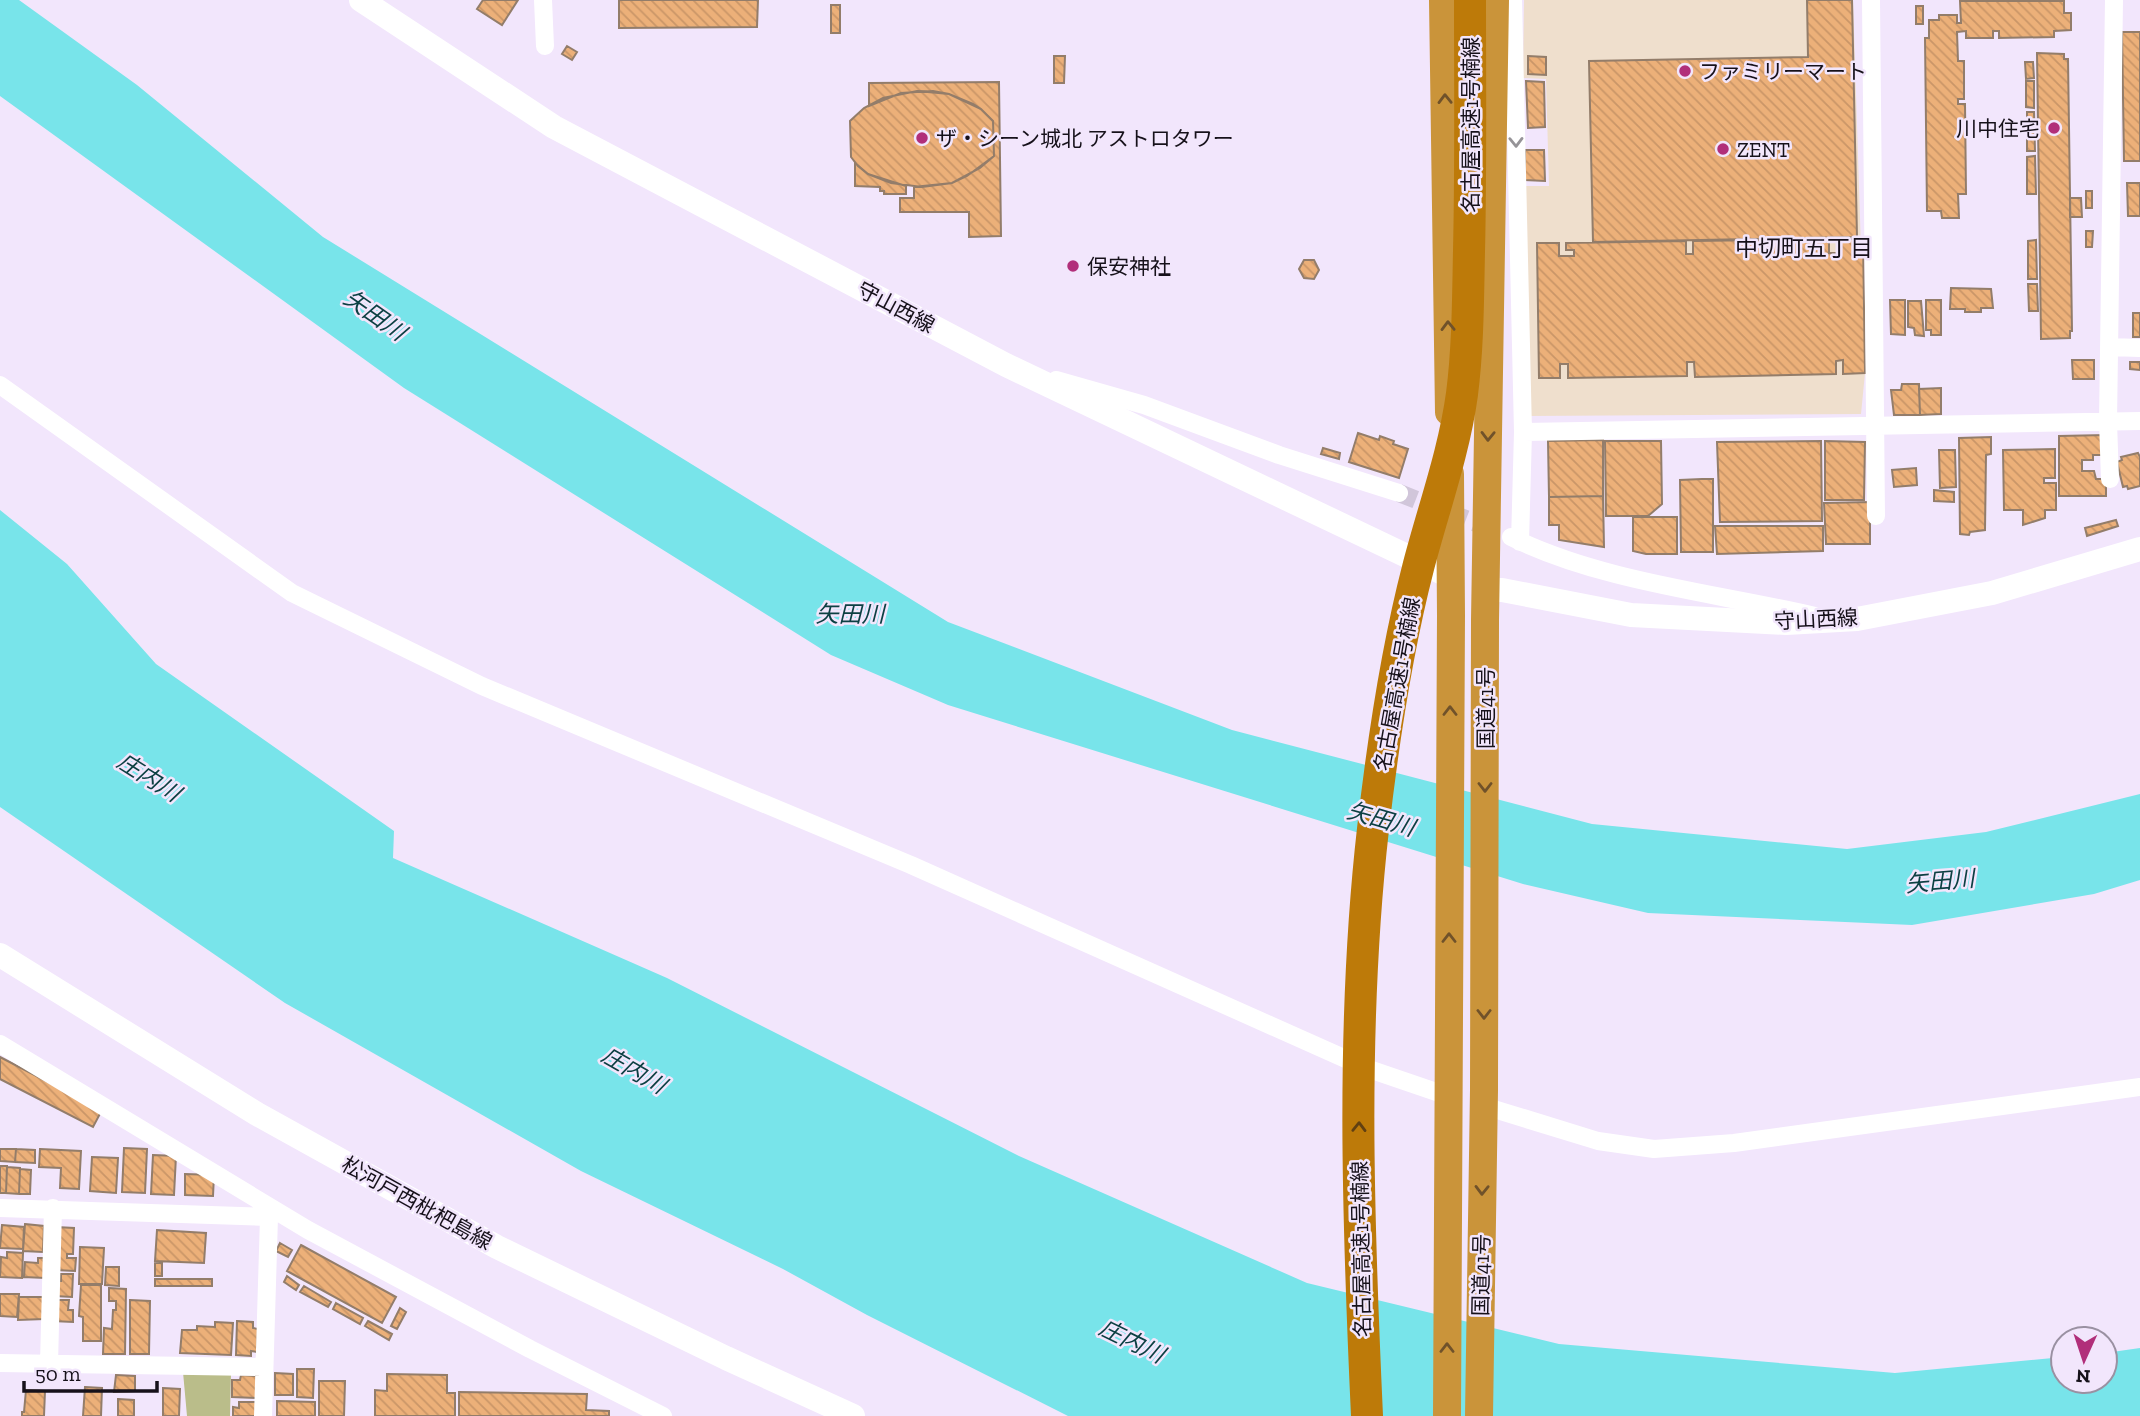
<svg xmlns="http://www.w3.org/2000/svg" width="2140" height="1416" font-family="'Zilla Slab','Noto Sans JP',serif">
  <style>
    .commercial { fill: #efdfcd }
    .green { fill: #babd8a }
    .water { fill: #78e4ea }
    .building { fill: url(#building-back-hatch); stroke: #937d6a; stroke-width: 2 }
    .lines { fill: none; stroke-linecap: round; stroke-linejoin: round }
    .minor-tunnel { stroke: #d1c6da; stroke-width: 18; stroke-dasharray: 18 9; stroke-linecap: butt }
    .minor { stroke: #fff; stroke-width: 18 }
    .secondary { stroke: #fff; stroke-width: 24 }
    .trunk { stroke: #ca943a; stroke-width: 28 }
    .motorway { stroke: #bd7a09; stroke-width: 32 }
    .oneway { stroke: #70522a }
    .oneway2 { stroke: #969498 }
    .oneway3 { stroke: #614012 }
    .poi-dot { fill: #b12f7a; stroke: #f2e6fc; stroke-width: 2.5 }
    .labels { text-anchor: middle; dominant-baseline: central; stroke-width: 5; stroke-linejoin: round; paint-order: stroke }
    .poi-label { font-size: 21px; fill: #16111a; stroke: #f2e6fc; text-anchor: start }
    .street-label { font-size: 21px; fill: #16111a; stroke: #f2e6fc }
    .neighbourhood-label { font-size: 23px; fill: #16111a; stroke: #f2e6fc }
    .water-label { font-size: 23px; font-style: italic; fill: #0c4043; stroke: #f2e6fc }
  </style>
  <defs>
    <pattern id="building-back-hatch" width="6" height="6" patternUnits="userSpaceOnUse" patternTransform="scale(1.75)"><rect width="6" height="6" fill="#ecb079"/><path d="M-1 5l2 2M0 0l6 6M5-1l2 2" fill="none" stroke="#ca9668"/></pattern>
  </defs>
  <rect width="100%" height="100%" fill="#f2e6fc"/>
  <path class="commercial" d="M1524,0H1853L1865,373L1861,414L1525,416L1524,186H1549L1546,79L1523,78Z"/>
  <path class="green" d="M183,1372L231,1373L230,1416H187Z"/>
  <path class="water" d="M0,0H19L137,85L323,237L948,622L1232,730L1592,824L1847,849L1986,832L2140,794V880L2094,894L1912,925L1648,913L1523,884L948,705L831,655L404,388L0,96Z
    M0,510L67,564L156,664L394,831L393,858L667,978L1019,1156L1307,1283L1559,1344L1895,1373L2063,1357V1381H2105V1353L2140,1348V1416H1068L867,1315L783,1269L581,1171L285,1003L0,807Z"/>
  <path class="building" d="M483,0H518L502,25L477,9Z
    M619,0H758L757,27L619,28Z
    M1807,0H1852L1857,237L1593,242L1589,61L1808,57Z
    M1960,1H2064V13H2071V30L2054,31V37L1999,38V31H1993V38H1966V31L1957,32L1958,61H1964V99H1958V104H1965L1966,194H1958L1959,218H1942L1941,211H1927L1925,38H1929V20H1939V15H1957V23H1961Z
    M831,5H840V33H831Z
    M1916,6H1923V24H1916Z
    M2122,32H2140V161H2124Z
    M567,46L577,52L572,60L562,54Z
    M2037,53L2064,54V59H2068L2072,331H2070V338L2041,339Z
    M1054,56H1065L1064,83H1054Z
    M1528,56L1546,57V75L1528,74Z
    M2025,62H2033L2034,78L2026,79Z
    M1526,81L1544,82L1545,127L1528,128Z
    M2026,81H2034V108L2026,107Z
    M999,82L1001,236L969,237V212H900V198H914V187L952,183L980,168L994,156L993,121L981,109L973,104L949,94L933,91L901,93L869,106V83Z
    M917,91L949,94L981,109L993,121L994,156L967,176L952,183L922,187L891,183L868,174L858,166L851,157L850,121L864,108L883,98Z
    M2027,112H2034L2035,151H2027Z
    M1525,150H1544L1545,181L1525,180Z
    M2035,156L2036,194H2027V157Z
    M855,163L868,174L906,186V194H884V191H880V187L855,186Z
    M2127,183H2140V216H2128Z
    M2086,191H2092V208H2086Z
    M2070,198H2081L2082,217H2070Z
    M2086,231H2093L2092,247H2086Z
    M1829,239V253H1841L1840,239H1863L1865,373L1843,374V360L1836,361V374L1695,377L1694,362H1687V376L1568,378V364H1560V378H1539L1537,243H1559V256H1574V250H1566V243L1686,241V254H1693V241Z
    M2036,240L2037,279H2028V241Z
    M1304,260H1314L1319,270L1314,279L1304,278L1299,269Z
    M2028,284H2037L2038,311H2029Z
    M1951,288L1991,289L1993,308H1981V312H1965V309H1950Z
    M1890,300H1905V335L1891,334Z
    M1926,300H1941V335H1931V330H1926Z
    M1908,301H1921L1924,336L1915,335L1914,328L1908,327Z
    M2133,313H2140V337H2133Z
    M2072,360H2094V379H2073Z
    M2130,362H2140V370L2130,369Z
    M1902,384H1919L1920,415H1894L1891,390H1901Z
    M1941,388V414L1920,415L1919,389Z
    M1358,433L1379,440L1380,436L1394,441L1393,444L1408,449L1399,478L1349,462Z
    M2106,435V455H2093V460H2082V471H2094L2096,479H2106V496H2059V436Z
    M1991,437V454L1986,455L1985,530L1970,532L1969,535L1960,534L1959,438Z
    M1603,440V496L1549,497L1548,441Z
    M1605,441H1661L1662,504L1648,516H1606Z
    M1821,441L1822,521L1720,522L1717,442Z
    M1825,441L1865,442L1864,500H1825Z
    M1323,448L1340,453L1339,459L1321,454Z
    M2055,449V478H2044V483H2056V510H2045V518L2023,525V510H2004L2003,450Z
    M1939,450H1955L1956,487L1940,488Z
    M2138,453L2140,457V486L2128,489L2127,486L2123,487L2117,462L2122,460L2121,457Z
    M1916,468L1917,485L1894,487L1892,470Z
    M1702,479H1713V552H1681L1680,480Z
    M1934,490L1954,492V502L1934,501Z
    M1603,496L1604,547L1559,540V525H1549V497Z
    M1870,502V544H1826L1824,503Z
    M1633,517H1677V554H1646L1633,551Z
    M2116,520L2118,526L2087,536L2085,528Z
    M1715,526H1823V551L1717,554Z
    M0,1057L102,1110L93,1127L0,1079Z
    M124,1148L147,1149L145,1193L122,1192Z
    M0,1149H16L15,1162L0,1161Z
    M16,1149L35,1150V1163L15,1162Z
    M40,1149L81,1151L79,1189L60,1188L61,1168L39,1167Z
    M153,1155L176,1156L174,1195L151,1194Z
    M92,1157L118,1158L116,1193L90,1191Z
    M0,1166H7L6,1193H0Z
    M7,1167L20,1168L19,1194L6,1193Z
    M20,1169L31,1170L30,1194H19Z
    M185,1174L214,1175L213,1196L185,1195Z
    M25,1224L44,1226L43,1252L23,1251Z
    M2,1225L24,1227L23,1249L0,1248Z
    M56,1227L74,1228L73,1254H67V1258H76L75,1271L55,1270Z
    M157,1230L206,1233L204,1263L155,1261Z
    M280,1243L292,1250L288,1257L276,1251Z
    M301,1245L396,1297L382,1323L287,1271Z
    M80,1247L104,1248L102,1284H79Z
    M7,1252L23,1253L22,1278L0,1277L1,1257L7,1258Z
    M38,1258H46L45,1278L24,1277L25,1262L38,1263Z
    M155,1263H162V1276H155Z
    M106,1267H119V1286L105,1285Z
    M61,1274H73L72,1297L55,1296L56,1281H61Z
    M287,1276L299,1285L296,1290L284,1282Z
    M155,1279H212V1286H155Z
    M81,1285H101V1341H83V1317L79,1316Z
    M304,1286L331,1302L328,1307L300,1292Z
    M109,1288L126,1289L125,1354H103L104,1328L112,1329L113,1310H116V1301H109Z
    M0,1294H19L17,1317L0,1316Z
    M19,1297H43L44,1319L18,1320Z
    M54,1300H69L68,1310H73V1322L53,1321Z
    M130,1300L150,1301L149,1354H130Z
    M336,1303L363,1318L360,1324L333,1309Z
    M400,1308L406,1312L397,1329L391,1326Z
    M237,1321L253,1322V1328L258,1329L257,1352L251,1351V1356L236,1355Z
    M368,1321L392,1334L389,1340L365,1326Z
    M215,1322L233,1323L231,1355L180,1353L182,1330H197V1326L215,1327Z
    M297,1369H314L313,1398L297,1397Z
    M275,1373L293,1374V1395H275Z
    M387,1374L447,1375V1393H455V1416H375V1390L387,1391Z
    M116,1375L135,1376V1391L114,1392Z
    M241,1375L258,1376L257,1398L232,1397V1380H240Z
    M319,1381H345L344,1416H319Z
    M85,1387L102,1388L101,1416H83Z
    M163,1388L180,1389L179,1416H163Z
    M26,1390L45,1391L44,1416H22V1412H24Z
    M459,1392L587,1394L586,1410L609,1411V1416H459Z
    M118,1399L134,1400V1416H118Z
    M277,1401L315,1402V1416H277Z
    M239,1402H257L256,1416H233V1407L239,1408Z"/>
  <g class="lines">
    <path class="minor-tunnel" d="M1399,493L1494,530"/>
    <path class="minor" d="M543,0L545,46
      M1513,0L1523,432L1520,542
      M1871,0L1876,516
      M2109,347L2140,348
      M1056,380L1144,405L1279,455L1399,493
      M0,385L292,593L482,686L911,865L1366,1068L1448,1096
      M1523,432L2140,421
      M2110,479L2108,422L2114,0
      M1511,537C1602,582 1717,593 1815,616
      M0,1044L308,1230L530,1349L663,1416
      M1484,1106L1598,1141L1654,1149L1734,1143L2140,1087
      M0,1208L269,1217L263,1416
      M0,1363L263,1367
      M49,1364L53,1208"/>
    <path class="secondary" d="M361,0L554,127L1006,365L1451,577
      M1486,590H1502L1631,615L1786,623L1857,619L1992,593L2140,549
      M0,955L257,1114L497,1247L726,1358L853,1416"/>
    <path class="trunk" d="M1443,0L1449,412
      M1447,1416L1451,615L1450,474
      M1479,1416L1484,1090L1485,620L1495,0"/>
    <path class="motorway" d="M1367,1416C1358,1221 1351,1023 1373,829C1383,741 1396,653 1418,568C1433,510 1454,453 1462,394C1468,347 1468,299 1469,251C1471,167 1470,84 1470,0"/>
  </g>
  <defs><path id="oneway-chevron" d="M-2-3.5L2.5 0L-2 3.5" fill="none" stroke-width="1.6" stroke-linecap="round" stroke-linejoin="round" transform="scale(1.75)"/></defs>
  <g class="oneway">
    <use href="#oneway-chevron" transform="translate(1445 99) rotate(-91)"/>
    <use href="#oneway-chevron" transform="translate(1448 326) rotate(-91)"/>
    <use href="#oneway-chevron" transform="translate(1488 436) rotate(91)"/>
    <use href="#oneway-chevron" transform="translate(1450 711) rotate(-90)"/>
    <use href="#oneway-chevron" transform="translate(1485 787) rotate(90)"/>
    <use href="#oneway-chevron" transform="translate(1449 938) rotate(-90)"/>
    <use href="#oneway-chevron" transform="translate(1484 1014) rotate(90)"/>
    <use href="#oneway-chevron" transform="translate(1482 1190) rotate(91)"/>
    <use href="#oneway-chevron" transform="translate(1447 1348) rotate(-90)"/>
  </g>
  <use class="oneway2" href="#oneway-chevron" transform="translate(1516 142) rotate(89)"/>
  <use class="oneway3" href="#oneway-chevron" transform="translate(1359 1127) rotate(-89)"/>
  <g class="poi-dot">
    <circle cx="1685" cy="71" r="7"/>
    <circle cx="2054" cy="128" r="7"/>
    <circle cx="922" cy="138" r="7"/>
    <circle cx="1723" cy="149" r="7"/>
    <circle cx="1073" cy="266" r="7"/>
  </g>
  <g class="labels">
    <g class="poi-label">
      <text x="1699" y="71">ファミリーマート</text>
      <text x="2040" y="128" text-anchor="end">川中住宅</text>
      <text x="936" y="138">ザ・シーン城北 アストロタワー</text>
      <text x="1737" y="149">ZENT</text>
      <text x="1087" y="266">保安神社</text>
    </g>
    <g class="street-label">
      <text transform="translate(1470 125) rotate(-90)">名古屋高速1号楠線</text>
      <text transform="translate(896 307) rotate(28)">守山西線</text>
      <text transform="translate(1816 619) rotate(-3)">守山西線</text>
      <text transform="translate(1397 684) rotate(-80)">名古屋高速1号楠線</text>
      <text transform="translate(1485 708) rotate(-90)">国道41号</text>
      <text transform="translate(417 1203) rotate(29)">松河戸西枇杷島線</text>
      <text transform="translate(1361 1249) rotate(-91)">名古屋高速1号楠線</text>
      <text transform="translate(1481 1275) rotate(-89)">国道41号</text>
    </g>
    <g class="neighbourhood-label">
      <text x="1804" y="248">中切町五丁目</text>
    </g>
    <g class="water-label">
      <text transform="translate(375 315) rotate(35)">矢田川</text>
      <text x="850" y="614">矢田川</text>
      <text transform="translate(149 777) rotate(32)">庄内川</text>
      <text transform="translate(1381 819) rotate(16)">矢田川</text>
      <text transform="translate(1940 881) rotate(-5)">矢田川</text>
      <text transform="translate(634 1070) rotate(30)">庄内川</text>
      <text transform="translate(1132 1341) rotate(26)">庄内川</text>
    </g>
  </g>
  <g transform="translate(2084 1360) rotate(183)"><circle r="33" fill="#f2e6fc" stroke="#9a91a2" stroke-width="2"/>
  <path d="M0-5L12 26L0 18L-12 26Z" fill="#b12f7a"/>
  <text y="-10" font-size="19" font-weight="bold" text-anchor="middle" fill="#16111a">N</text>
  </g>
  <path d="M24 1381v10h133v-10" fill="none" stroke="#16111a" stroke-width="3.5"/>
  <text x="35" y="1381" font-size="21" fill="#16111a" stroke="#f2e6fc" stroke-width="5" paint-order="stroke">50 m</text>
</svg>
